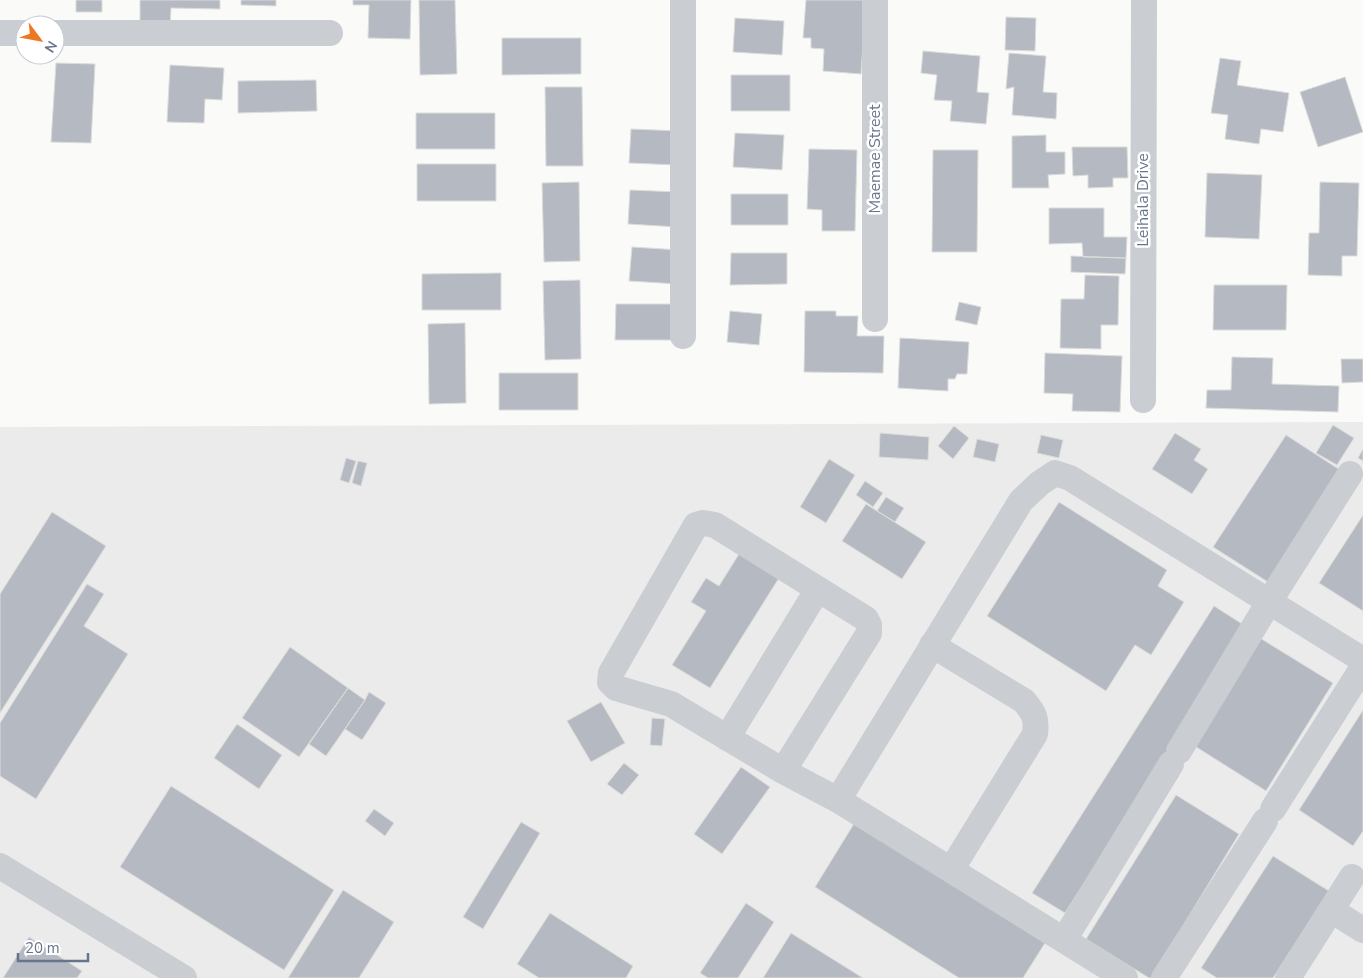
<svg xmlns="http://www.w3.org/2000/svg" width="1363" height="978" font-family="'Nunito Sans',sans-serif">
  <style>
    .built { fill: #ebebeb }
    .building { fill: #b5bac2; stroke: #dcdcda }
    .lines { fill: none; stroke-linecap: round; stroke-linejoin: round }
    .minor { stroke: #cacdd1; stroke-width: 26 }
    .labels { text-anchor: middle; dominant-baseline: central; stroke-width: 5; stroke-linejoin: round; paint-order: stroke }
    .street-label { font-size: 16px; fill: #67748b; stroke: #fff }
  </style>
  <rect width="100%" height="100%" fill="#fafaf8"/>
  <path class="built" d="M1363,422V978H0V427Z"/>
  <path class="building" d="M76,0H102V12H76Z
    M140,0H220V9L171,8L170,30H140Z
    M241,0H276V6L241,5Z
    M353,0H411L410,39L368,38L369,5H353Z
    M419,0H455L457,74L420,75Z
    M806,0H866L861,74L823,71L824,49L811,48V38H803Z
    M1006,17L1036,18L1035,51L1005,50Z
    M735,18L784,21L782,55L733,52Z
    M502,38H581V74L502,75Z
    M923,51L980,56L977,92L989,93L986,124L950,121L952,101L934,100L937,75L921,73Z
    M1009,53L1046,56L1043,92L1057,93L1056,119L1012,115L1014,87L1006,89Z
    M1220,58L1241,61L1237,85L1289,93L1283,132L1261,129L1259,144L1225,139L1228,115L1211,113Z
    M56,63L95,64L91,143L51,142Z
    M170,65L224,68L222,100L205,99L204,123L167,122Z
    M731,75H790V111H731Z
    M1345,77L1363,132L1318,147L1300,92Z
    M316,80L317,111L238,113V81Z
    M545,87H582L583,166H546Z
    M416,113H495V149H416Z
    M631,129L680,131L677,165L629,163Z
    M735,133L784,135L782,170L733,167Z
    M1046,135V152H1065V174L1048,175L1049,188H1012V136Z
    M1072,147H1127L1128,178H1113V187L1088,188V175L1073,176Z
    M809,149L857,150L855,231H822V210L807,209Z
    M933,150H978L977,252H932Z
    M417,164H496V201H417Z
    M1207,173L1262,175L1259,239L1205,237Z
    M579,182L580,261L544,262L542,183Z
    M1320,182L1359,183L1357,256H1342V276L1308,275L1309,233H1319Z
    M630,190L679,192L677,227L628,224Z
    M731,194H788V225H731Z
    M1049,208H1104V237H1127L1126,258L1083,257L1082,243L1049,244Z
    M632,247L680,250L678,284L629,281Z
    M731,253H787V284L730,285Z
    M1071,256L1126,258L1125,274L1071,272Z
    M501,273V310H422V274Z
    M1085,275L1119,276L1118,325H1101V349L1060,348L1061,299H1084Z
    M580,280L581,359L545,360L543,281Z
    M1214,285H1287L1286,330H1213Z
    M959,302L981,307L977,325L955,320Z
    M616,304H675V340H615Z
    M730,311L762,314L759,345L727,342Z
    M805,311H836V316H858L857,336H884L883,373L804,372Z
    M465,323L466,403L429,404L428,324Z
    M900,338L969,342L967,374H957L955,379H948V391L898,388Z
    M1045,353L1122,356L1120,412L1072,411L1073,394L1044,393Z
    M1232,357L1273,358L1272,384L1339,386L1338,412L1206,408L1207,390H1231Z
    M1341,359H1363V382L1342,383Z
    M499,373H578V410H499Z
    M1333,425L1354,438L1337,465L1316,453Z
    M954,426L969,438L953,459L938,446Z
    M880,433L929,437L928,460L879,457Z
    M1175,433L1201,449L1194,460L1208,469L1192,494L1152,469Z
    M1041,435L1063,440L1059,458L1037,453Z
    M1286,435L1340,470L1268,582L1213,547Z
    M977,439L999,444L995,462L973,457Z
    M1363,449V461L1358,458Z
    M346,458L356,461L349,483L340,480Z
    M829,459L855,475L826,523L800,507Z
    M358,461L367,463L361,486L352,483Z
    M865,481L883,493L873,507L856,495Z
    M886,497L904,508L895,522L877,511Z
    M1059,502L1167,570L1158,586L1184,602L1151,655L1135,645L1106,691L987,616Z
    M866,504L926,542L902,579L842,541Z
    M52,512L106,546L0,713V594Z
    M1363,515V611L1319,583Z
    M739,554L779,578L710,688L672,665L706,611L691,602L706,578L719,586Z
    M87,584L104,594L84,626L128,654L36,799L0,776V723Z
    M1214,606L1247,627L1065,913L1032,893Z
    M1260,638L1333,683L1266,791L1193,745Z
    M290,647L348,688L299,757L242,718Z
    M348,688L365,700L326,756L309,744Z
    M369,692L386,703L362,740L345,729L365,700Z
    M601,702L625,743L591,762L567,721Z
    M1363,710V831L1353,846L1299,810Z
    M652,718L665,719L662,746L650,745Z
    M237,724L282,755L259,789L214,758Z
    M624,763L639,775L622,795L607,784Z
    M741,767L770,787L722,854L694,834Z
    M171,786L334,890L284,970L120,867Z
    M1176,795L1239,834L1151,978H1149L1086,939Z
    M374,809L394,823L385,836L365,821Z
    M521,822L540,833L483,929L463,917Z
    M855,822L1045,943L1023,978H959L815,887Z
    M1273,856L1329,891L1273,978H1217L1201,968Z
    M343,890L394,922L359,978H288Z
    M746,903L774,922L738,978H708L700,973Z
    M550,913L633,966L626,978H539L517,964Z
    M791,933L863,978H763Z
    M29,937L82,971L77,978H3Z"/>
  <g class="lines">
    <path class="minor" d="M0,33H25
      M55,33H330
      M875,319V0
      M683,336V0
      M1143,400L1144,0
      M727,738L818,589
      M1179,751L1269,602L1350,474
      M783,771L869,633V625L866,619L715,525L703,523L696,525L611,673L610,682L616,688L671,704L783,771L838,800L1021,501L1040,483L1055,473L1070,478L1363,660
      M838,800L951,870L1035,734C1037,718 1034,713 1024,701L932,645
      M1273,809L1363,667
      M0,866L184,978
      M951,870L1125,978
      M1331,910L1363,930
      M1064,940L1171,764
      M1164,978L1265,821
      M1288,978L1352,877"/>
  </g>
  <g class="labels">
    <g class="street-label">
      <text transform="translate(875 159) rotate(-90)">Maemae Street</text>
      <text transform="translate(1143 200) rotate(-90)">Leihala Drive</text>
    </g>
  </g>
  <g transform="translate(40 40) rotate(122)"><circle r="24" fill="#ffffff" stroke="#c2c7d1"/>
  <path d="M0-4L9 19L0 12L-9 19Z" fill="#ef7723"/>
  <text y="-8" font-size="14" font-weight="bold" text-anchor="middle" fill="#67748b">N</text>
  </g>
  <path d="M18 953v8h70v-8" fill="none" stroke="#67748b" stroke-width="2.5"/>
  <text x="25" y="953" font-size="15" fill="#67748b" stroke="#ffffff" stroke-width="4" paint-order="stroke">20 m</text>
</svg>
